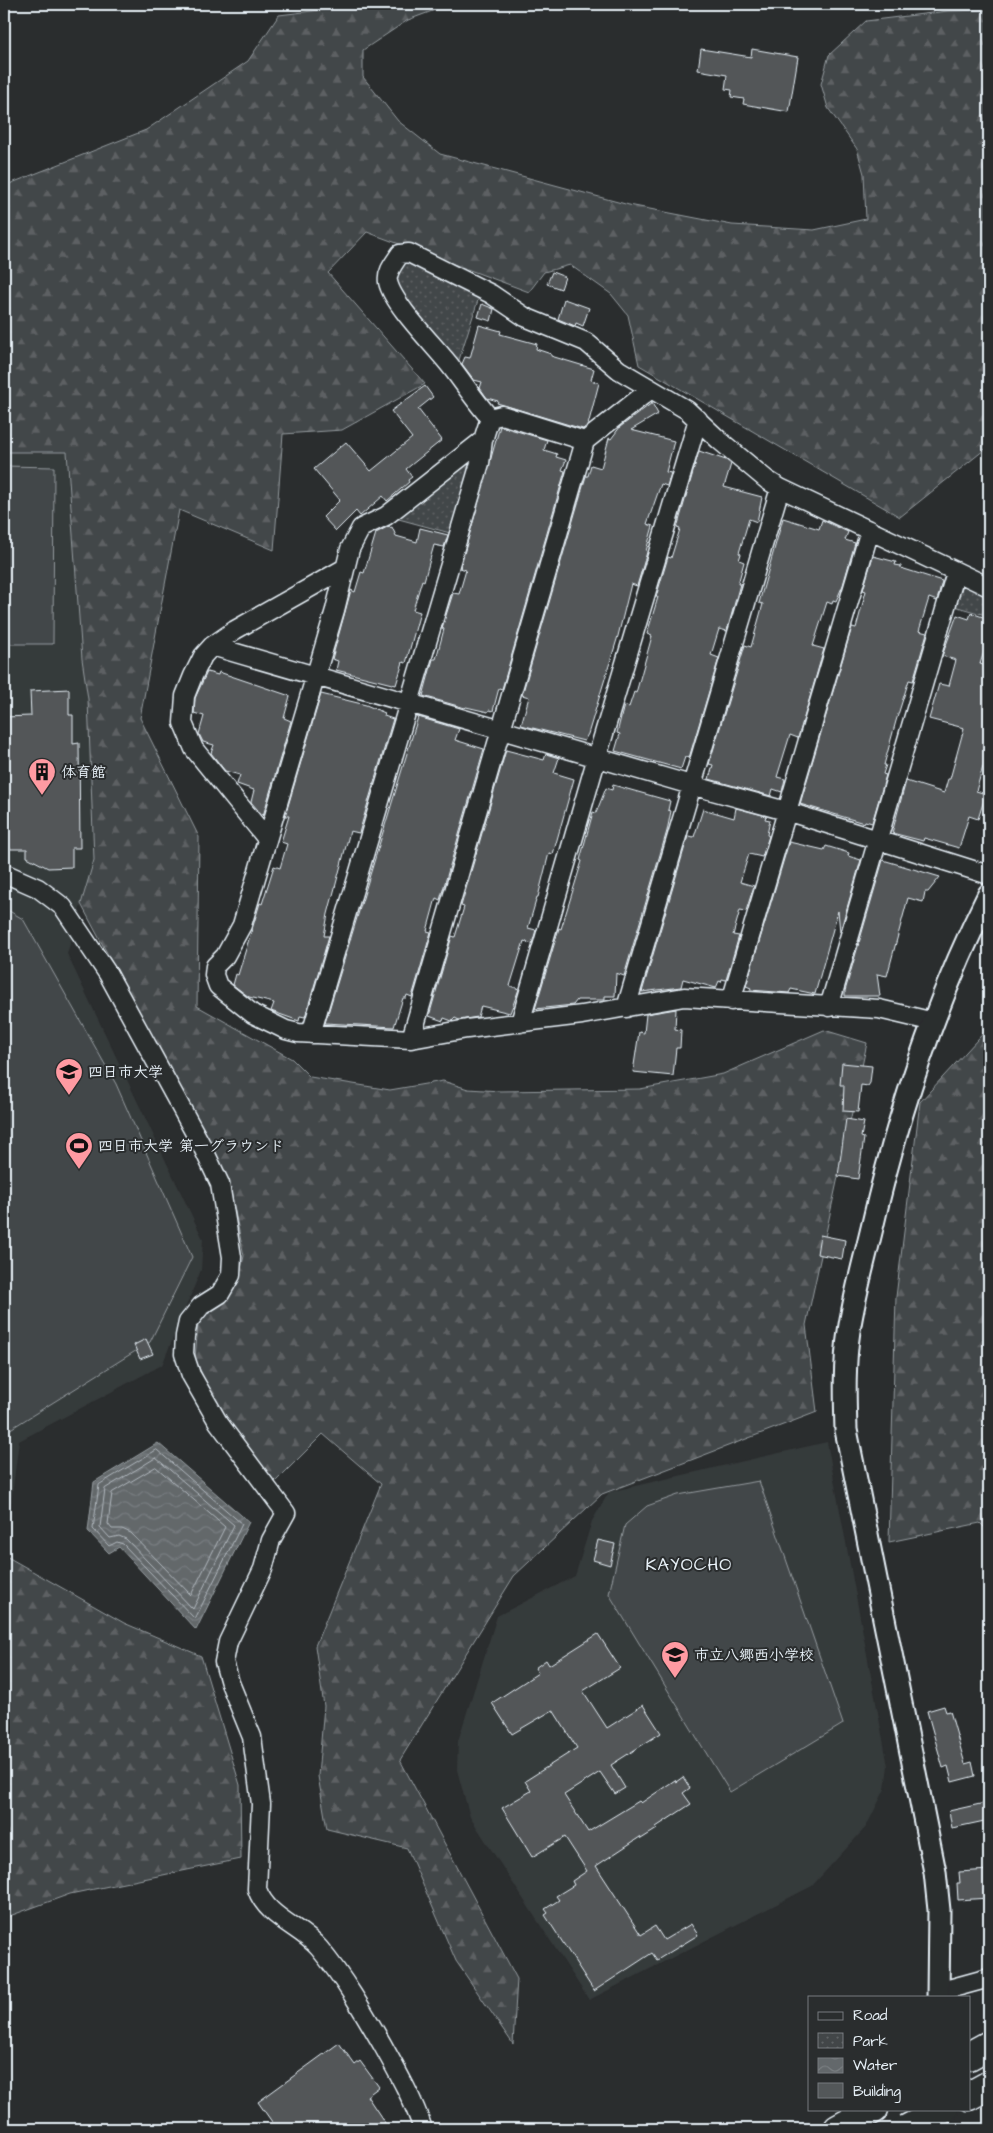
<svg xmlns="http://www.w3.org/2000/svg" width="993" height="2133" font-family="'Architects Daughter','Klee One',sans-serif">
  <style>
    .built { fill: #363a3b }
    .grass { fill: #424648; stroke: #959ca0 }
    .forest { fill: url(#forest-firs); stroke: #959ca0 }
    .park { fill: url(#park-dots); stroke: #959ca0 }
    .water { fill: url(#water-waves); stroke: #989fa3 }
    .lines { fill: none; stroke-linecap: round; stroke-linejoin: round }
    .shore { stroke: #b3bac0; stroke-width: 1 }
    .building { fill: #535759; stroke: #e8f1f8 }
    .minor-casing { stroke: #e8f1f8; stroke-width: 21 }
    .tertiary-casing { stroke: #e8f1f8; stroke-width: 25 }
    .motorway-casing { stroke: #e8f1f8; stroke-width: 31 }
    .minor { stroke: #2a2d2e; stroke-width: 18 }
    .tertiary { stroke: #2a2d2e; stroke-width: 21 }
    .motorway { stroke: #2a2d2e; stroke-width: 28 }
    .motorway-bridge-casing { stroke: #e8f1f8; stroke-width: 31; stroke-linecap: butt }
    .motorway-bridge { stroke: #2a2d2e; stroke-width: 28 }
    .labels { text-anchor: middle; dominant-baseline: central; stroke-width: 4; stroke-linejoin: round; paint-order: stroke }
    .poi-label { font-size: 15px; font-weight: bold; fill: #e8f1f8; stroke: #2a2d2e; text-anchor: start }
    .quarter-label { font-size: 18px; letter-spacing: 1px; fill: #e8f1f8; stroke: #2a2d2e }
  </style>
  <defs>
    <pattern id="forest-firs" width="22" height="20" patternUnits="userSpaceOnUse" patternTransform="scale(1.25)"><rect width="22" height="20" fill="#424648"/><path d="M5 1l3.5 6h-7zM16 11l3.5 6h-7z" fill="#5d6163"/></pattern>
    <pattern id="park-dots" width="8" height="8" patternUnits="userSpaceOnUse" patternTransform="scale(1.25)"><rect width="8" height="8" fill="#424648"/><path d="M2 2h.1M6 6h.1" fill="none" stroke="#5d6163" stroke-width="1.8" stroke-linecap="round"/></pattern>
    <pattern id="water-waves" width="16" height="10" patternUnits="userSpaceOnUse" patternTransform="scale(1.25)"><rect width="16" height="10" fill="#63686b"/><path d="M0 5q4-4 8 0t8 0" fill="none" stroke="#797e81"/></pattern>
  </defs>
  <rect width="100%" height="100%" fill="#2a2d2e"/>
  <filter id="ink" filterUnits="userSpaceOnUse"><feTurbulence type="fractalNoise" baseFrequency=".02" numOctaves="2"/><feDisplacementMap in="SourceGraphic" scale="10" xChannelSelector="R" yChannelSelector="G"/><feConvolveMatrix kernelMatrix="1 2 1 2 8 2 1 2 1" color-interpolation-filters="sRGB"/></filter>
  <g filter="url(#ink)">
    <path class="built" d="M4,452H67L82,659L88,699L94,860L67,954L203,1239L201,1270L162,1365L19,1441L8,1526L4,1528Z
      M827,1442L888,1766L885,1789L866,1827L812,1886L589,2000L470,1817L457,1770L458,1741L497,1616L575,1576L592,1521L609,1492Z"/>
    <path class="grass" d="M4,466L54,467L53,644H4Z
      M4,908L23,919L116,1084L192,1257L150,1342L4,1433Z
      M759,1481L843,1724L730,1792L609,1594L625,1525L647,1506L678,1495Z"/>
    <path class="forest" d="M352,4H451L408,20L363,50V77L398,121L440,154L629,205L732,225L814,230L866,219L864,174L857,149L828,108L821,84L829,55L866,21L948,11L989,10V446L900,517L639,365L628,315L611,294L570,265L544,272L529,292L367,232L328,273L425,384L342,430L283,434L274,550L179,510L140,718L199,837L197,1006L292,1059L310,1077L390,1090L443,1081L468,1089L500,1091L640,1089L723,1074L824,1030L867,1043L806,1325L817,1412L602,1494L514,1576L400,1760L517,1979L513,2044L456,1961L407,1848L327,1829L318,1776L324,1706L315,1646L381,1484L323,1434L275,1482L218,1411L195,1358L198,1325L206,1312L226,1300L238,1283L244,1256L229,1182L81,904L94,860L88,699L82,659L67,452H4V186L146,130L248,61L279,15L345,7Z
      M989,1027V1532L980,1523L889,1542L896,1297L920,1102Z
      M4,1555L124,1623L201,1656L240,1785L241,1859L70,1894L4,1918Z"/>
    <path class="park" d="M404,260L479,297L458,363L408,304L394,278Z
      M468,458L472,463L450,533L395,518Z
      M966,583L989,595V616L954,606L961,584Z"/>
    <path class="water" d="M158,1443L249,1522L196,1630L119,1547L109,1553L88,1531L94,1482Z"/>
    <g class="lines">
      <path class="shore" d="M157,1450L242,1524L195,1619L123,1544L117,1542L109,1546L93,1529L99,1485Z
        M156,1458L234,1525L193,1609L126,1539L119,1536L110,1538L100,1527L105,1489Z
        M156,1467L225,1527L191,1595L131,1533L122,1529H112L108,1524L112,1493Z"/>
    </g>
    <path class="building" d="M701,49L751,57L752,49L798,57L789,112L743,104L744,99L731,97L732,90L725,89L727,75L698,70Z
      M552,272L565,277L561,289L547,284Z
      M564,299L589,308L583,326L576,323L575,326L558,319Z
      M482,304L494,309L491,321L478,317Z
      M479,325L501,331L500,334L537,344L536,349L551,354V356L594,369L591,380L599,383L588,425L583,429L576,427L497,403L498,401L487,398L480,388L482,382L474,380L462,364L465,357L470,358Z
      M425,386L433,397L418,409L442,440L406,469L412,477L408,480L409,482L387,501L383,496L360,516L356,511L336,531L323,517L340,500L314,469L346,442L371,471L412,438L391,411Z
      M652,403L658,414L631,430L674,441L666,472L671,473L667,486L661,484L647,524L653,526L646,551L647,552L637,586L631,584L618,636L588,734L584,741L521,725L529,697L522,695L586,476H588L591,465L601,468L609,438L611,439L620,427Z
      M500,426L547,440L544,450L557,454L556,457L566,460L562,470L565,471L502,689L499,688L493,711L489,710L488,712L466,707L465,708L423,696L433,659H436L444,629L442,628L453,593L459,594L466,570L460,568Z
      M699,451L726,460L731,464L724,487L762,497L757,522L749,519L739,553L741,554L739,560L744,562L738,584H740L727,631L719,629L711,655L719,658L689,758L685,757L681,769L615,751L620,734L617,733L624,705L629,707L634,692L636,693L652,636L647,634L658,597H656L668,557L671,558L680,529L677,528Z
      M783,518L819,529L822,520L848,532L845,540L855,543L843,585L836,601L833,600L832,604L827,602L813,646L824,649L798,738L790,735L777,777L785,779L782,792L773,789L771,796L709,779L713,765L709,764L745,645L751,647L763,604L759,603Z
      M389,526L390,528L392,527L396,536L417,542L420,528L448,535L444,547L434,545L424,581L422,580L413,610L420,612L406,663L403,662L396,685L336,670L338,661L332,659L351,590L355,592L361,572L364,573L376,533Z
      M873,556L896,562L895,565L901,566V568L942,581L937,601L929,598L919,631L927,633L913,681L909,680L896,721L884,765H886L883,774L886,775L872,823L865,821L864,823L800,804L852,627L856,628L866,591L863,590Z
      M971,613L989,619V636L980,664L989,667V746L976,791L986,794L978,819L969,816L959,848L924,838L923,841L892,833L906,781L944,793L948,779H950L964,728L929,719L939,684L949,686L956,660L942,656L957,615L969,619Z
      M207,672L218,675L219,672L290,696L284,718L291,721L263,816L251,802L254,790L237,784L240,775L225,771L211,753L214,745L203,742L199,734L204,716L194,713L195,698Z
      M69,689V715H73V744L79,743L80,848H72V867L48,868L27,857V849H4V717L31,716L30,691Z
      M321,694L366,705L385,713L384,716L393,719L359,833L350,831L328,914L324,936H329L305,1017L300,1016L299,1021L271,1011L274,1003L249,997L233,985L236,974L238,975L260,903L262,904L274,866L280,868L287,844L281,842L289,816H285Z
      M418,717L459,729L455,740L484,749L440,900L436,898L427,931L431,932L412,997L407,995L406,998H403L394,1027L325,1023Z
      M506,750L544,760L546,754L559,758L554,773L574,779L553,854L549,853L538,897H537L528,928L536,930L532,944L524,941L510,986L519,989L510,1013L481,1006L478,1017L459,1020L455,1018L452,1021L444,1018L443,1021L429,1016L452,936L455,937L464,907L461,906Z
      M613,785L670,801L668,810L671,811L667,831L624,976L616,973L615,996H605V1000H577L573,1005L535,1009L559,928L561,929L582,861L580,860L593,812L596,813L606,788L612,790Z
      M736,808L766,816L765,819L770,820L767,835L769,836L762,857L749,854L740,882L754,886L746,911L740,910L733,935L739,936L726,980L722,979L721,982L719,981L716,988L683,979L681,987L642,992L688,836L694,837L703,809L734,818Z
      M789,842L824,850L826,846L849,853L848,856L861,860L840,932L838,911L815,994L791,989L789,993L750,990L751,988L746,986Z
      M883,860L940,877L928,892H925L923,902L908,898L887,976L877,974L880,996H845V991Z
      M676,1009L675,1029L681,1030L680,1048H676L673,1076L633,1072L639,1032L644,1033L646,1014Z
      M842,1063L872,1066L870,1083L868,1086L861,1085L858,1112L843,1111L844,1085H840Z
      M846,1119L864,1122L861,1137L864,1138L858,1179L838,1176Z
      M820,1235L845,1240L842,1259L817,1254Z
      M146,1339L153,1354L140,1359L134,1345Z
      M598,1540L615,1544L610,1565L593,1560Z
      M598,1634L620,1668L583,1691L607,1728L643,1705L661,1733L611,1765L625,1788L615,1794L600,1772L564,1795L588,1832L639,1801L641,1803L675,1780L676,1782L683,1777L690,1788L683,1793L691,1804L656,1827L657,1829L641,1839L640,1837L596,1866L641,1935L655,1926L664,1940L691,1924L698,1935L657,1960L652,1953L594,1991L545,1915L548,1913L545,1909L559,1900L556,1896L574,1885L572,1881L587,1871L565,1837L532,1857L502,1808L531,1791L525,1781L577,1748L553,1710L512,1734L492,1703L538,1673L535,1668L546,1660L549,1665Z
      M944,1706L946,1712L950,1711L965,1764L972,1762L975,1776L952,1782L948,1766L943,1768L927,1711Z
      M989,1802V1820L952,1828L949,1811Z
      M989,1870V1898L958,1900L957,1883H960L959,1872Z
      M339,2043L355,2065L360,2061L379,2087L367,2096L389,2129H277L258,2102Z"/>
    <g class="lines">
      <defs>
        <path id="minor" d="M490,418L483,440L386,516L361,528L350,549L335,610L242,925L225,956L215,966L214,975L218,986L253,1014L286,1030L298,1033L411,1039L467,1029L582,1015L684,997L879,1009L934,1022
          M490,418C476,402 465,385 452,368C437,348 393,305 388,282C386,272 395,262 400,254L409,253L491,294L525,317L586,342L619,370L687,410L719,440L767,480L780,488L989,587
          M490,418L502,415L585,441L651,389
          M212,646L691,785L786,811L989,875
          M267,839L194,749L183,723L185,696L193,676L203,656L212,646L235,630L345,568
          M4,873L38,888L63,907L108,974L203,1148L220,1184L232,1257L231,1275L220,1294L201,1306L188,1322L185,1336L184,1354L191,1375L218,1422L286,1513L271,1540L263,1569L228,1642L224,1662L230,1683L252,1737L261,1804L257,1889C267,1918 300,1926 319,1948C344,1978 363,2011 382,2044C397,2071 413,2099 423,2129
          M731,1001L870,530
          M829,1007L956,572
          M626,1008L780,488
          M520,1023L597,757L698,419
          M311,1034L480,463L483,440
          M411,1039L585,441
          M938,1992L989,1978"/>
        <path id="tertiary" d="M938,1997L939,1910L935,1872L846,1430C845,1397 844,1364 849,1331C854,1297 864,1262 872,1228C898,1113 936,1000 989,894"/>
        <path id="motorway" d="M969,2056L989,2045
          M969,2096L989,2085
          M838,2129L874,2109"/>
      </defs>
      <use href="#minor" class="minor-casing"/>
      <use href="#tertiary" class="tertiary-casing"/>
      <use href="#motorway" class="motorway-casing"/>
      <use href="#minor" class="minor"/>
      <use href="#tertiary" class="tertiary"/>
      <use href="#motorway" class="motorway"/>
      <defs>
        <path id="motorway-bridge" d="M907,2129L944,2109"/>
      </defs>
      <use href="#motorway-bridge" class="motorway-bridge-casing"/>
      <use href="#motorway-bridge" class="motorway-bridge"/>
    </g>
  </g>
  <defs>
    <symbol id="building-pin" viewBox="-11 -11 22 30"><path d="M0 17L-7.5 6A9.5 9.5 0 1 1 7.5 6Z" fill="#ff9aa2" stroke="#2a2d2e"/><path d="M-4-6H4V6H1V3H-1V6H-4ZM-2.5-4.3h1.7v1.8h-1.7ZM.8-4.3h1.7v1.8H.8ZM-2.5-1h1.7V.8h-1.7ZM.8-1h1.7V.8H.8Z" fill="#111"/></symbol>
    <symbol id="university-pin" viewBox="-11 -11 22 30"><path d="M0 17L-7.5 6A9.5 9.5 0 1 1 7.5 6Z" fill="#ff9aa2" stroke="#2a2d2e"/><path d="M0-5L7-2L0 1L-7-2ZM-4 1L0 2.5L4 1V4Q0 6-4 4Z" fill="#111"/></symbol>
    <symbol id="stadium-pin" viewBox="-11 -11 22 30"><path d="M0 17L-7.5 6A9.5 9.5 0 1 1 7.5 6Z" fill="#ff9aa2" stroke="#2a2d2e"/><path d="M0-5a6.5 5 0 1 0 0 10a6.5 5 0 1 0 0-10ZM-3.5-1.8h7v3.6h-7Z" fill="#111"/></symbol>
    <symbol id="school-pin" viewBox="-11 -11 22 30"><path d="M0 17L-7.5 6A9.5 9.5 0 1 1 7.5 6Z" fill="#ff9aa2" stroke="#2a2d2e"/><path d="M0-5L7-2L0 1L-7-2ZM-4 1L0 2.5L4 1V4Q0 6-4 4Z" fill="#111"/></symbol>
  </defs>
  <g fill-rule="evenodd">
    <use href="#building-pin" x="26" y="756" width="32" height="43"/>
    <use href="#university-pin" x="53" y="1056" width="32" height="43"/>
    <use href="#stadium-pin" x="63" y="1130" width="32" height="43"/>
    <use href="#school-pin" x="659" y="1639" width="32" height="43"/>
  </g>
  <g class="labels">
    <g class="poi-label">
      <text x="61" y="772">体育館</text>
      <text x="88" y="1072">四日市大学</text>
      <text x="98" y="1146">四日市大学 第一グラウンド</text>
      <text x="694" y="1655">市立八郷西小学校</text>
    </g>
    <g class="quarter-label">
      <text x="689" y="1564">KAYOCHO</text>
    </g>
  </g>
  <rect width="993" height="2133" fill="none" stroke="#2a2d2e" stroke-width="20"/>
  <rect x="10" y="10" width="973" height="2113" fill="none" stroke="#e8f1f8" stroke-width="2" filter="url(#ink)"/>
  <rect x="808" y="1996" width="162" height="115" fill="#2a2d2e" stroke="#767b7f"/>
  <rect x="818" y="2012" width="25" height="8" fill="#2a2d2e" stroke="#767b7f"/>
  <text x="853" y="2020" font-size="15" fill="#e8f1f8">Road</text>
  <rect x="818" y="2033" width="25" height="15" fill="url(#park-dots)" stroke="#767b7f"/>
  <text x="853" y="2046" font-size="15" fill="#e8f1f8">Park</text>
  <rect x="818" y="2058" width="25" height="15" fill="url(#water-waves)" stroke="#767b7f"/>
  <text x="853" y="2070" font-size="15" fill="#e8f1f8">Water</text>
  <rect x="818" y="2083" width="25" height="15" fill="#535759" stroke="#767b7f"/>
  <text x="853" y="2096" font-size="15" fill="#e8f1f8">Building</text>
</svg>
